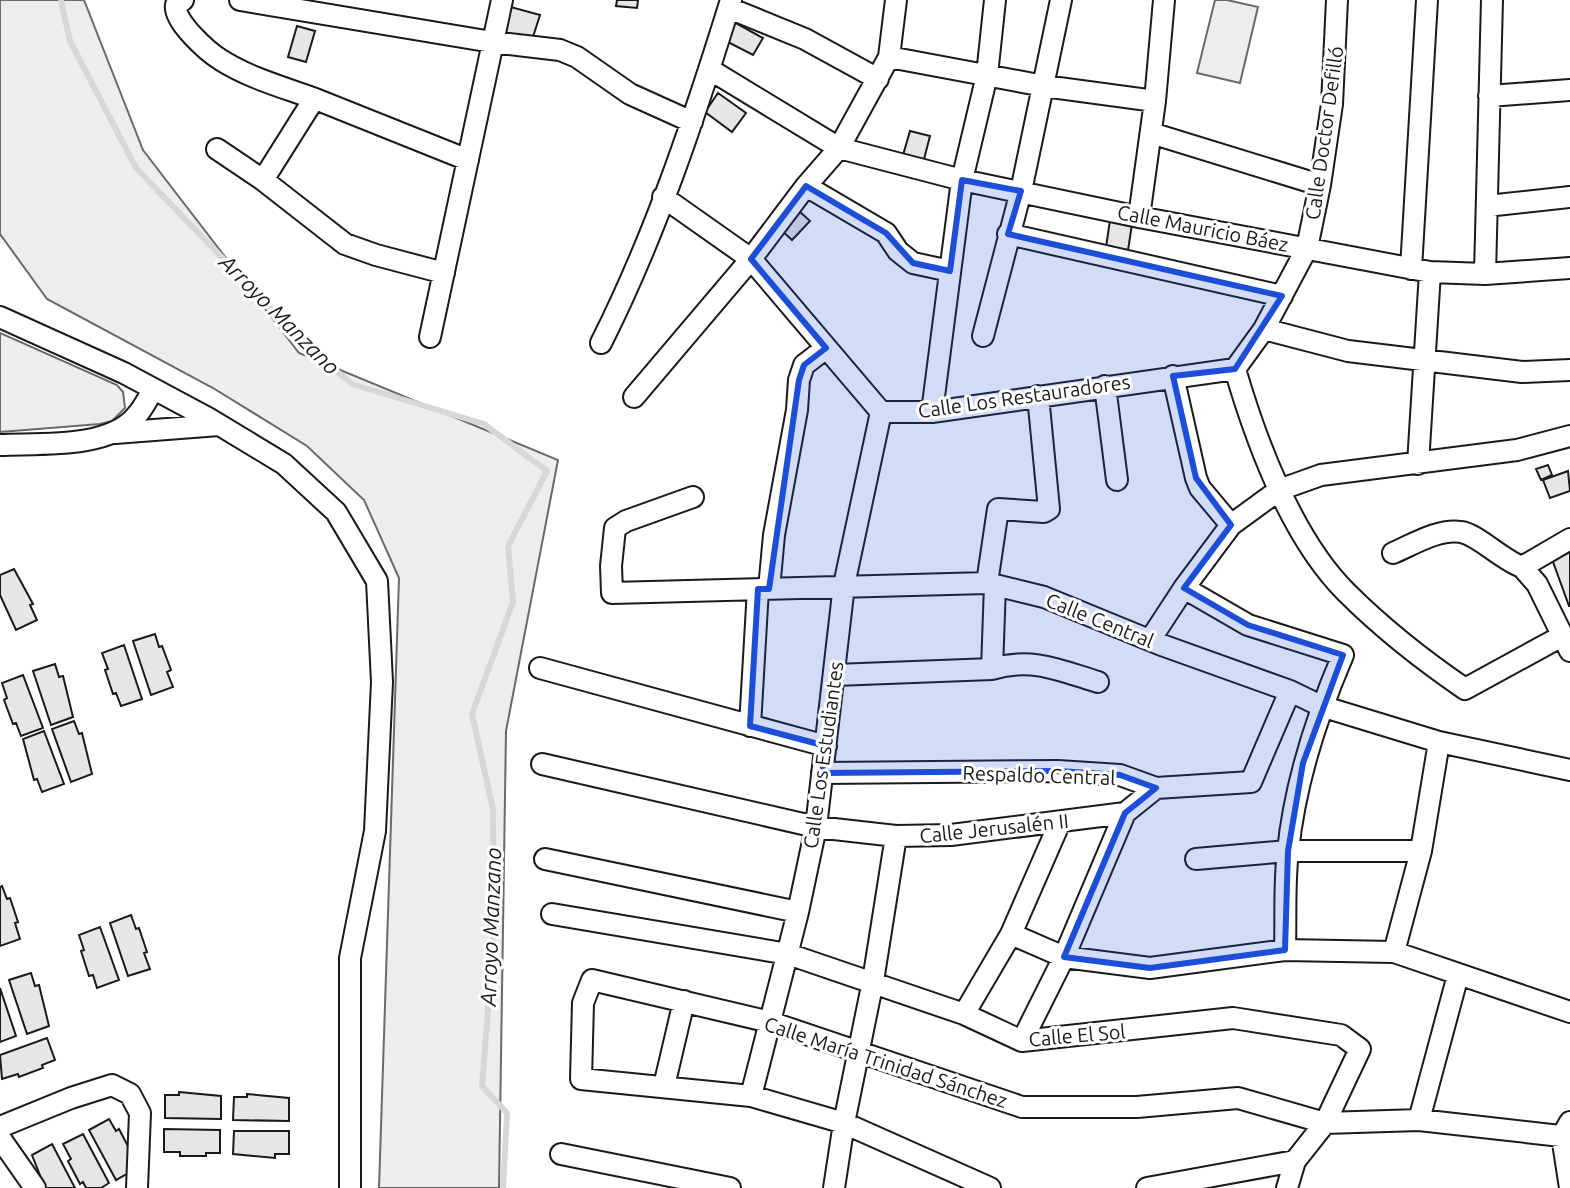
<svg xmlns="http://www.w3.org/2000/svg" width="1570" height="1188" font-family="Ubuntu,sans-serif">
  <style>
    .built { fill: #ededed; stroke: #6a6a6a; stroke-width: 2 }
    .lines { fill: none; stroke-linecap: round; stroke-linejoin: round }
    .stream { stroke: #d7d7d7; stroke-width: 6 }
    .building { fill: #e6e6e6; stroke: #1a1a1a; stroke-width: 2 }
    .minor-casing { stroke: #1a1a1a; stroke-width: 24 }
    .minor { stroke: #fff; stroke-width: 20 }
    .marked { fill: #1d4ed8; fill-opacity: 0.2; stroke: #1d4ed8; stroke-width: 6; stroke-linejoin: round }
    .labels { text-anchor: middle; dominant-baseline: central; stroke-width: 6; stroke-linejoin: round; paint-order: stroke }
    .street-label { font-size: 20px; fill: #1a1a1a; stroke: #fff }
    .water-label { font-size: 22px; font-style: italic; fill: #1a1a1a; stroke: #fff }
  </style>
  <rect width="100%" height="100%" fill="#fff"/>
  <path class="built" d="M0,0H84L143,150L299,353L558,460L506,731L499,1188H379L399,578L364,500L307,446L213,388L47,299L0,234Z
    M1215,0H1227L1258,7L1240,83L1197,73Z
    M0,333L117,385L123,392L125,408L112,421L100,424L0,432Z"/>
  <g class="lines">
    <path class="stream" d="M61,0L70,41L136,168L311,350L352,384L484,424L547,471L508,546L513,602L472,714L493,810L494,935L482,1086L507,1113L503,1188"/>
  </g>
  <path class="building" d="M617,0H638L637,8L616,6Z
    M507,6L540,15L532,40L500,31Z
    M734,22L763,38L753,55L724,40Z
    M297,26L315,31L306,62L288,57Z
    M718,93L746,113L732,132L705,112Z
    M910,131L930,136L922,167L901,162Z
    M798,210L810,221L792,240L780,229Z
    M1110,220L1132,224L1127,257L1105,254Z
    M1548,465L1552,475L1541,480L1536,469Z
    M1568,471L1570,491L1550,498L1543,480Z
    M1570,552V606H1569L1552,559Z
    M14,569L33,604L30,605L37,620L16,630L0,595V575Z
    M155,634L159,647L162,646L171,670L167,672L173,687L151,695L133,641Z
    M124,645L142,699L121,706L116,693L113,694L105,670L108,669L102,653Z
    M55,664L59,677L63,676L73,717L51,725L33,671Z
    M23,675L43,728L21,736L16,723L13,724L4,700L7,698L2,683Z
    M74,721L79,734L82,733L92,774L71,782L52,729Z
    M44,731L64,784L42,792L37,779L34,780L23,739Z
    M2,886L7,899L10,898L18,922L15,923L20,939L0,946V887Z
    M131,915L136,929L139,928L147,952L144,953L150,969L128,976L110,923Z
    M100,927L119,980L97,988L93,975L89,976L81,951L84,950L79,935Z
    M31,973L35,986L39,985L49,1026L27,1034L9,980Z
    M0,988L16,1036L0,1042Z
    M47,1038L55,1060L42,1065L43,1068L19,1077L18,1074L2,1079L0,1055Z
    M179,1092L221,1096V1119L165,1118V1095H179Z
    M247,1094L289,1098V1121L233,1120L234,1097H247Z
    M109,1119L116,1131L119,1129L131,1152L137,1168L116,1180L89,1130Z
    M164,1129L220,1130V1153H206V1156H180V1152H164Z
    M234,1131H289V1154H275V1158L233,1154Z
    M83,1134L109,1183L101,1188H86L83,1182L80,1184L68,1161L71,1159L63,1144Z
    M52,1144L75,1188H45L32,1155Z"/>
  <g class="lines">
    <defs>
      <path id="minor" d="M183,0L176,5C173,21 208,52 221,60C251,79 286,88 318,100C368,120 418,140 468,160
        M240,0L492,42L560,50L577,57L630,94L692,122
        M729,8L805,39L878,79
        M889,57L1044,86L1155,101
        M709,69L839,148L962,180L1139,217L1430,272L1485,274L1570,268
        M1489,96L1570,90
        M1151,133L1320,185
        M217,149L263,180L345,244L376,255L444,273
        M263,180L314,99
        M806,186L886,233L898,251L913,263L950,271
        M663,197L751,259L881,412H932L1235,369
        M1487,206L1570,197
        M1139,217L1155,101L1164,0
        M1008,234L1282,296
        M1411,269L1427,0
        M1485,274L1492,0
        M0,317L124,373L208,418L284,464L336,512L377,581L382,682L375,831L350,958V1188
        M1264,329L1348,351L1522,372L1570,370
        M983,336L1021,191L1061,0
        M430,337L502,0
        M601,343C656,234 695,116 731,0
        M1235,369C1256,441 1292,538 1346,592C1382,628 1424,661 1465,689L1562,636
        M1235,369L1264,329L1307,248L1320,185L1332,104L1337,0
        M1173,376L1196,478L1200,488L1231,525
        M1105,386L1117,480
        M634,397L751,259L806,186L839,148L889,57L896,0
        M932,412L962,180L987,75L995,0
        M115,433L219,425
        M0,445C39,443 109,449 136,416C143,409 148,398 153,390
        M1418,464L1430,272
        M693,497L626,521L615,528L611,566L612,593L987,583L1044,597L1159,644L1290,691L1321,706L1439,742L1570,770
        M1393,553C1412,545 1439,528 1461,532C1477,534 1502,560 1522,567
        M1522,567L1537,584L1570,651
        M1522,567L1570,539
        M987,583L998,509L1044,512L1049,509L1038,396
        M1184,588L1248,625L1343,655C1316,718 1295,782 1288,851C1284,883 1286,917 1285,950
        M769,589L774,535L797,410L799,380L804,365L826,348
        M1150,640L1184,588L1231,525L1279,490L1321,475L1517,450L1570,436
        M540,668L826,746
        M992,669C1032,657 1059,670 1098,682
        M835,675L992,669L995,585
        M750,726L758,589
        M542,764L816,827L896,836L951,835L1125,813L1156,788
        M822,773L1058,771L1120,775L1156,788L1251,782L1290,691
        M545,859L798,912
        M1196,859L1288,851H1421
        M552,914L788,954L964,1014L1022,1041L1233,1018L1341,1035L1360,1049L1325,1123L1295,1161L1287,1188
        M1011,934L1064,957L1150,968L1285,950L1394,952L1570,1012
        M1394,952L1421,851L1439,742
        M964,1014L1011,934L1060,822
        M1022,1041L1064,957L1125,813
        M664,1086L684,1001
        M751,1096L798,912L816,827L844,585L881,412
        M1419,1120L1458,975
        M0,1127L71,1098L112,1085L130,1094L140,1113L137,1188
        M0,1138L35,1188
        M561,1154L730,1188
        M834,1188L844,1123L873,981L896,836
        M990,1188L844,1123L751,1096L581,1079L583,1003L592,980L770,1022L1022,1107H1137L1238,1098L1325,1123L1419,1120L1570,1137
        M1147,1188L1295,1161
        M1570,1188L1562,1136L1570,1122"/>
    </defs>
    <use href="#minor" class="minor-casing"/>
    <use href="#minor" class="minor"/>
  </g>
  <path class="marked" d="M962,180L1021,191L1008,234L1282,296L1235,369L1173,376L1196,478L1231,525L1184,588L1248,625L1343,655L1303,763L1288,851L1285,950L1150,968L1064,957L1125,813L1156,788L1120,775L1058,771L822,773L826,746L750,726L758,589H769L799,380L804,365L826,348L751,259L806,186L886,233L913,263L950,271Z"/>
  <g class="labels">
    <g class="street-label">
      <text transform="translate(1324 133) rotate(-82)">Calle Doctor Defilló</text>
      <text transform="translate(1203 228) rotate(11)">Calle Mauricio Báez</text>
      <text transform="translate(1024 396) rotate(-8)">Calle Los Restauradores</text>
      <text transform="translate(1100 620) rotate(22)">Calle Central</text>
      <text transform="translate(823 755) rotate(-82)">Calle Los Estudiantes</text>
      <text transform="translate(1039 775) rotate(2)">Respaldo Central</text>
      <text transform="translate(994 828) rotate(-6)">Calle Jerusalén II</text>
      <text transform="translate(1077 1035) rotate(-5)">Calle El Sol</text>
      <text transform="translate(886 1062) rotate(18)">Calle María Trinidad Sánchez</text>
    </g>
    <g class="water-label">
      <text transform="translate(280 314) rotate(45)">Arroyo Manzano</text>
      <text transform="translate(490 927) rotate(-88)">Arroyo Manzano</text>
    </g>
  </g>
</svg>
